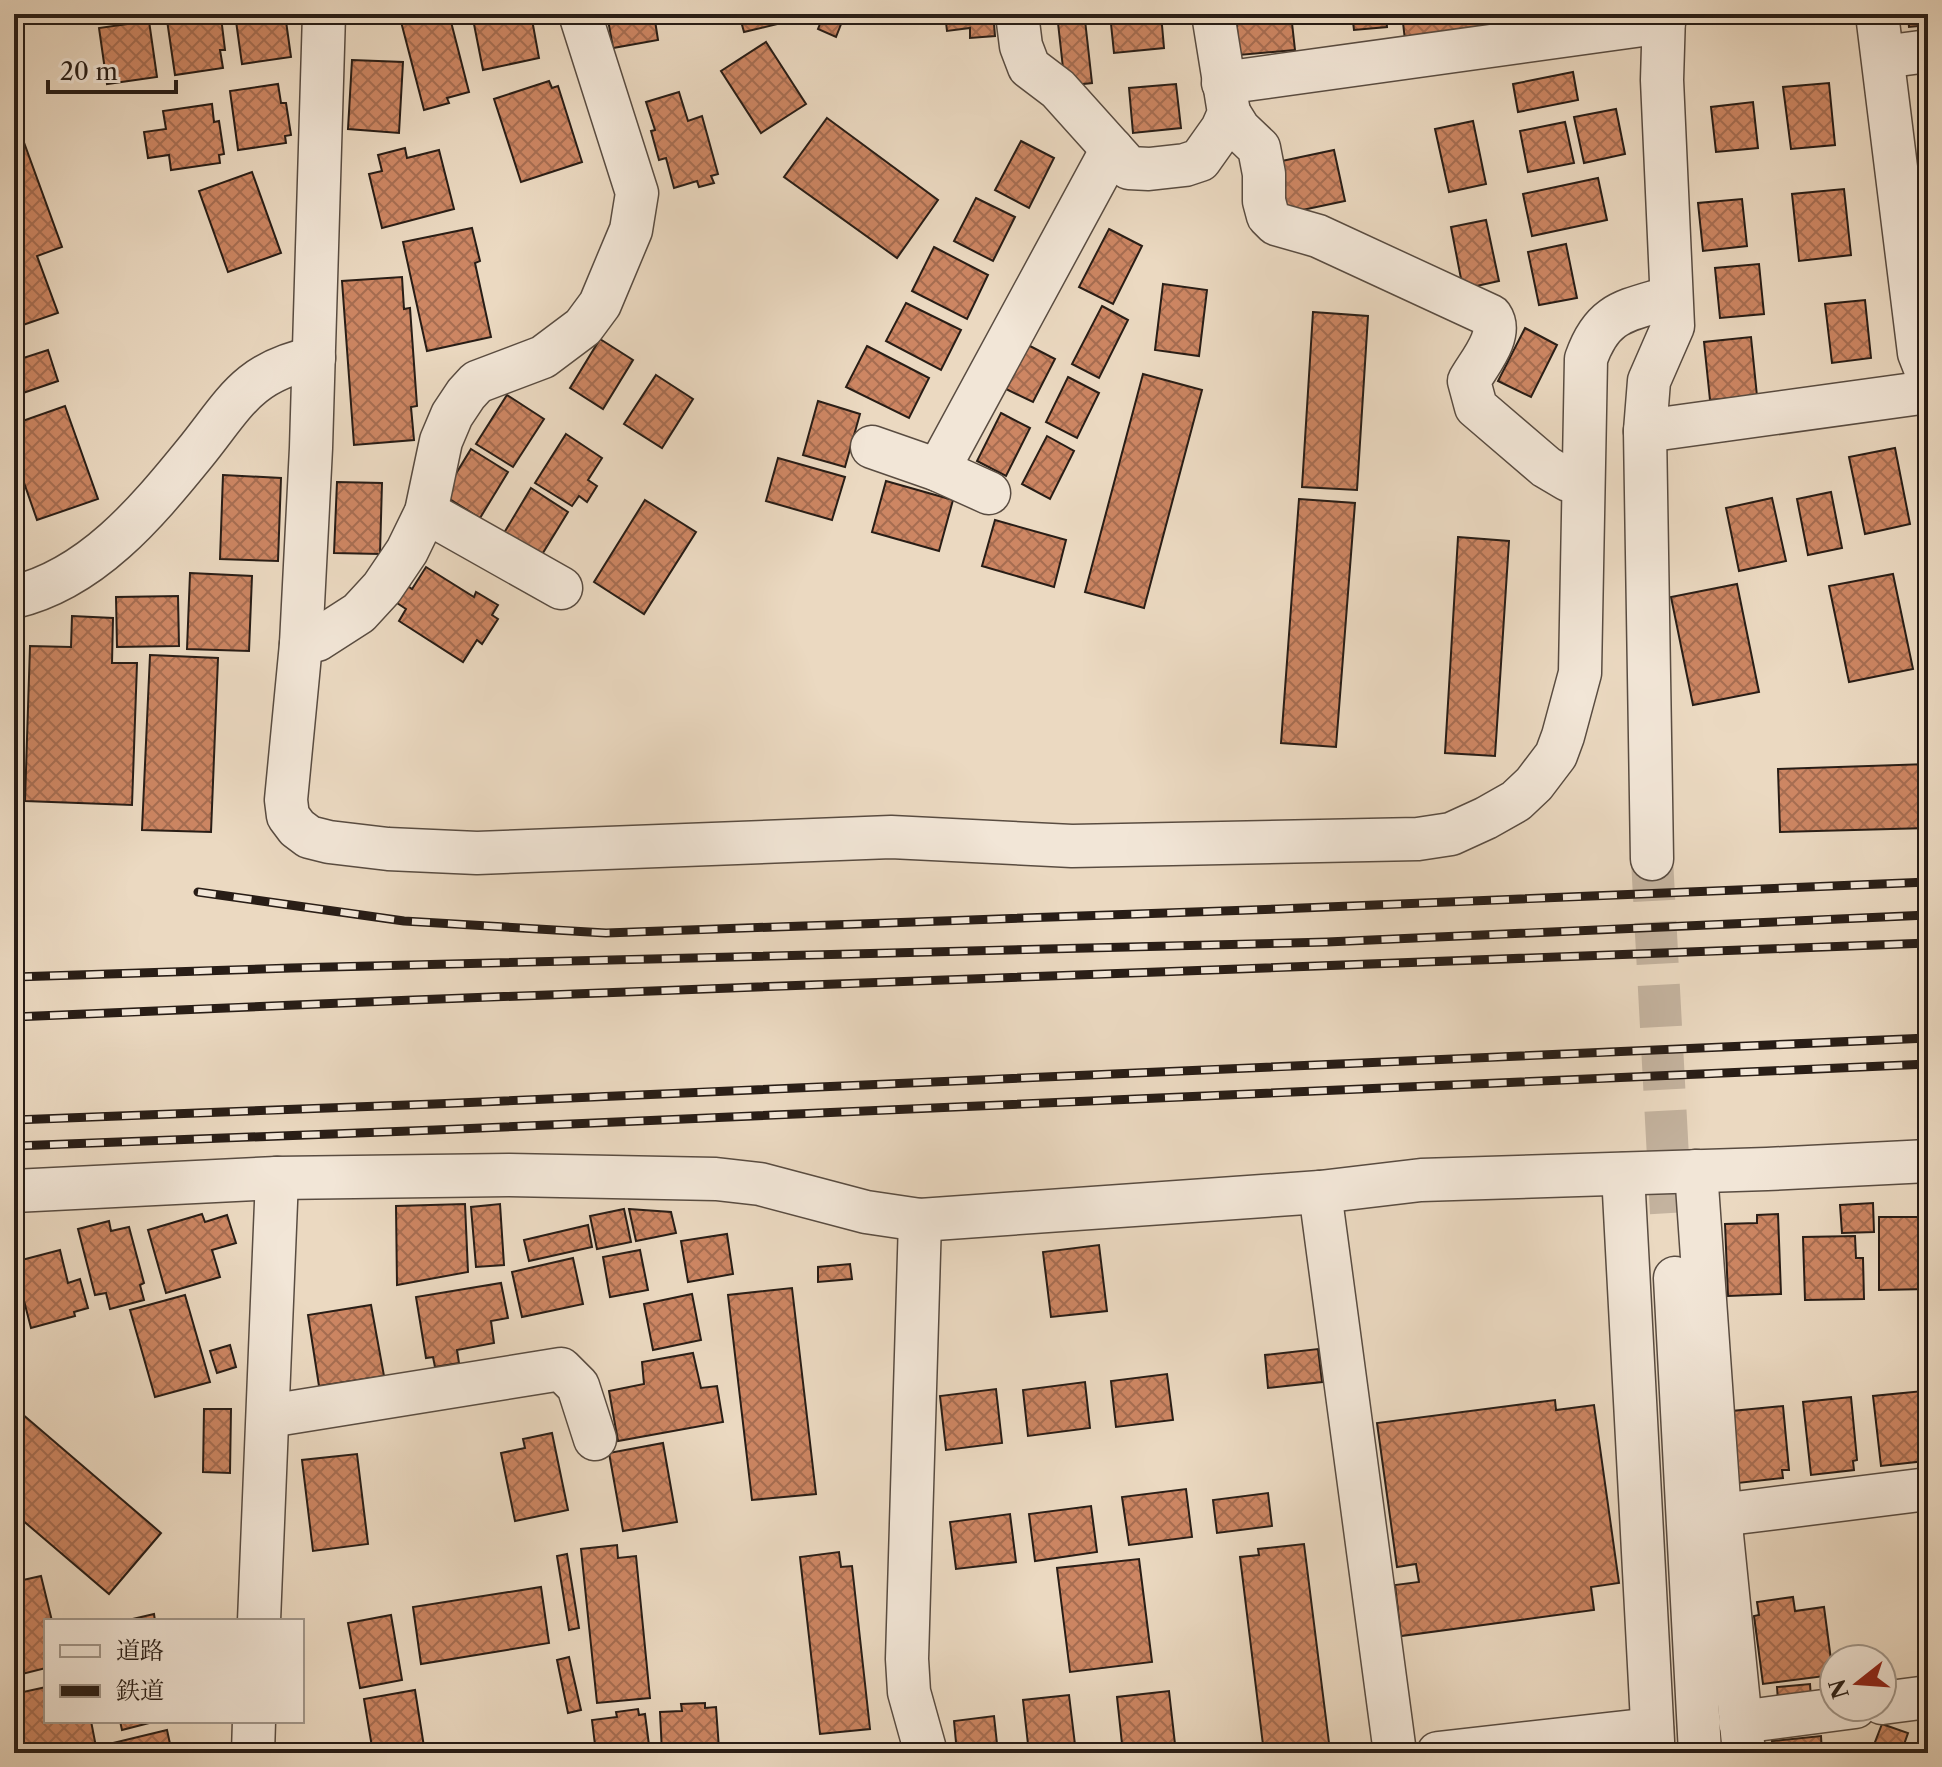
<svg xmlns="http://www.w3.org/2000/svg" width="1942" height="1767" viewBox="0 0 1942 1767" font-family="'Libre Caslon Text','Noto Serif JP',serif">
<defs>
<pattern id="building-cross-hatch" width="8" height="8" patternUnits="userSpaceOnUse" patternTransform="scale(2)"><rect width="8" height="8" fill="#cd8663"/><path d="M0 0l8 8M0 8l8-8" fill="none" stroke="#a66d51"/></pattern>
</defs>
<rect width="100%" height="100%" fill="#ebd9c1"/>
<filter id="stains"><feTurbulence type="fractalNoise" baseFrequency=".0025" numOctaves="4"/><feColorMatrix values="0 0 0 0 .2 0 0 0 0 .09 0 0 0 0 .02 0 0 0 .5 -.17"/></filter>
<radialGradient id="worn" r=".72"><stop offset=".6" stop-color="#630" stop-opacity="0"/><stop offset="1" stop-color="#630" stop-opacity=".3"/></radialGradient>
<!-- building -->
<g fill="url(#building-cross-hatch)" stroke="#281d16" stroke-width="2">
<polygon points="208,14 221,17 225,50 220,50 223,68 175,75 167,20"/>
<polygon points="235,14 285,14 291,57 242,64"/>
<polygon points="399,14 449,14 469,92 447,98 449,103 424,110"/>
<polygon points="472,14 531,14 539,58 483,70"/>
<polygon points="607,14 654,14 658,40 613,48"/>
<polygon points="739,14 797,14 798,19 744,32"/>
<polygon points="824,14 845,14 836,37 818,29"/>
<polygon points="945,14 1000,14 1001,24 994,24 995,36 970,38 970,28 947,31"/>
<polygon points="1110,14 1161,14 1164,48 1114,53"/>
<polygon points="1236,14 1291,14 1295,50 1239,55"/>
<polygon points="1352,14 1386,14 1387,27 1354,30"/>
<polygon points="1402,14 1513,14 1515,29 1405,40"/>
<polygon points="1908,14 1928,14 1928,25 1909,27"/>
<polygon points="1085,20 1092,83 1065,86 1058,23"/>
<polygon points="149,21 157,77 107,84 99,28"/>
<polygon points="766,42 806,104 761,133 721,71"/>
<polygon points="352,60 403,62 399,133 348,129"/>
<polygon points="1573,72 1578,100 1518,112 1513,84"/>
<polygon points="549,81 552,88 558,86 582,162 521,182 494,99"/>
<polygon points="1829,83 1835,145 1791,149 1783,87"/>
<polygon points="278,84 281,103 286,103 291,135 285,136 286,143 238,150 230,91"/>
<polygon points="1176,84 1181,128 1133,133 1129,88"/>
<polygon points="679,92 688,121 702,116 718,174 711,176 714,183 699,187 697,181 674,188 666,158 659,160 651,131 655,130 646,102"/>
<polygon points="1753,102 1758,148 1716,152 1711,107"/>
<polygon points="212,104 214,122 219,121 224,154 219,155 220,163 171,170 169,155 148,158 144,132 166,129 163,111"/>
<polygon points="1616,109 1625,154 1584,163 1574,117"/>
<polygon points="14,115 62,247 37,256 58,313 14,328"/>
<polygon points="827,118 938,200 897,258 784,177"/>
<polygon points="1473,121 1486,184 1449,192 1435,129"/>
<polygon points="1565,122 1574,163 1528,172 1520,131"/>
<polygon points="1021,141 1054,158 1029,208 995,190"/>
<polygon points="405,148 407,158 439,150 454,209 382,228 369,174 382,171 378,155"/>
<polygon points="1334,150 1345,201 1288,213 1277,162"/>
<polygon points="252,172 281,253 228,272 199,191"/>
<polygon points="1598,178 1607,220 1532,236 1523,194"/>
<polygon points="1844,189 1851,255 1799,261 1792,194"/>
<polygon points="976,198 1015,217 993,261 954,241"/>
<polygon points="1742,199 1747,246 1703,251 1698,203"/>
<polygon points="1486,220 1499,281 1463,289 1451,227"/>
<polygon points="472,228 480,261 475,263 491,337 427,351 403,242"/>
<polygon points="1109,229 1142,246 1113,304 1079,287"/>
<polygon points="1566,244 1577,298 1539,305 1528,252"/>
<polygon points="934,247 988,275 967,319 912,291"/>
<polygon points="1759,264 1764,314 1720,318 1715,268"/>
<polygon points="402,277 404,309 410,308 417,406 411,407 414,440 354,445 342,281"/>
<polygon points="1163,284 1207,290 1199,356 1155,350"/>
<polygon points="1865,300 1871,358 1832,363 1825,304"/>
<polygon points="906,303 961,330 941,370 886,341"/>
<polygon points="1102,306 1128,320 1099,378 1072,364"/>
<polygon points="1313,312 1368,316 1357,490 1302,487"/>
<polygon points="1525,328 1557,345 1531,397 1498,381"/>
<polygon points="1751,337 1757,396 1710,400 1704,342"/>
<polygon points="600,339 633,360 603,409 570,388"/>
<polygon points="1028,345 1055,359 1033,402 1006,389"/>
<polygon points="867,346 929,378 909,418 846,387"/>
<polygon points="48,350 58,381 14,396 14,361"/>
<polygon points="1143,374 1202,390 1144,608 1085,592"/>
<polygon points="656,375 693,399 662,448 624,424"/>
<polygon points="1068,377 1099,393 1077,438 1046,422"/>
<polygon points="507,395 544,419 513,467 476,444"/>
<polygon points="818,401 860,414 845,467 803,455"/>
<polygon points="65,406 98,499 37,520 14,454 14,424"/>
<polygon points="1001,413 1030,428 1006,476 977,461"/>
<polygon points="566,434 602,458 588,480 597,486 587,502 579,496 572,506 535,483"/>
<polygon points="1047,436 1074,451 1050,499 1022,484"/>
<polygon points="1895,448 1910,524 1865,534 1849,457"/>
<polygon points="471,449 508,472 480,518 443,495"/>
<polygon points="778,458 845,477 832,520 766,501"/>
<polygon points="223,475 281,478 278,561 220,559"/>
<polygon points="886,481 953,500 939,551 872,532"/>
<polygon points="337,482 382,483 380,554 334,553"/>
<polygon points="531,488 568,512 541,556 504,533"/>
<polygon points="1831,492 1842,548 1808,555 1797,499"/>
<polygon points="1772,498 1786,561 1739,571 1726,508"/>
<polygon points="1299,499 1355,503 1336,747 1281,743"/>
<polygon points="645,500 696,532 644,614 594,582"/>
<polygon points="995,520 1066,540 1054,587 982,566"/>
<polygon points="1458,537 1509,541 1495,756 1445,753"/>
<polygon points="426,567 474,597 476,592 498,605 492,615 498,619 482,644 477,640 463,662 399,621 406,609 394,601 405,584 412,589"/>
<polygon points="190,573 252,576 249,651 187,649"/>
<polygon points="1893,574 1913,669 1849,682 1829,586"/>
<polygon points="1737,584 1759,692 1693,705 1671,597"/>
<polygon points="178,596 179,646 117,647 116,597"/>
<polygon points="72,616 113,618 112,663 137,663 132,805 25,801 30,646 71,647"/>
<polygon points="150,655 218,658 211,832 142,830"/>
<polygon points="14,744 18,744 16,791 14,791"/>
<polygon points="1928,764 1928,828 1780,832 1778,769"/>
<polygon points="1873,1203 1874,1232 1842,1233 1840,1205"/>
<polygon points="465,1204 468,1272 397,1285 396,1206"/>
<polygon points="500,1204 504,1265 476,1267 471,1207"/>
<polygon points="624,1209 631,1242 597,1249 590,1216"/>
<polygon points="629,1209 671,1212 676,1233 636,1241"/>
<polygon points="202,1214 205,1222 227,1215 236,1243 212,1250 220,1277 166,1293 148,1230"/>
<polygon points="1778,1214 1781,1294 1728,1296 1725,1224 1757,1223 1757,1215"/>
<polygon points="1879,1217 1928,1217 1928,1289 1879,1290"/>
<polygon points="109,1221 111,1231 129,1227 144,1283 140,1285 144,1300 110,1309 106,1293 95,1295 78,1229"/>
<polygon points="588,1225 592,1247 529,1261 524,1240"/>
<polygon points="727,1234 733,1274 688,1282 681,1241"/>
<polygon points="1855,1236 1856,1258 1863,1258 1864,1299 1805,1300 1803,1237"/>
<polygon points="1099,1245 1107,1311 1051,1317 1043,1252"/>
<polygon points="60,1250 68,1283 80,1279 88,1308 74,1312 75,1316 31,1328 14,1262"/>
<polygon points="640,1250 648,1290 610,1297 603,1257"/>
<polygon points="573,1258 583,1304 522,1317 512,1272"/>
<polygon points="850,1264 852,1279 818,1282 818,1267"/>
<polygon points="501,1283 508,1318 491,1321 494,1343 457,1350 459,1363 435,1367 433,1357 426,1358 416,1297"/>
<polygon points="792,1288 816,1494 752,1500 728,1295"/>
<polygon points="692,1294 701,1340 653,1350 644,1304"/>
<polygon points="185,1295 210,1382 155,1397 130,1310"/>
<polygon points="371,1305 384,1376 319,1386 308,1315"/>
<polygon points="230,1345 236,1367 217,1373 210,1351"/>
<polygon points="1318,1349 1322,1382 1268,1388 1265,1355"/>
<polygon points="693,1353 701,1388 717,1386 723,1422 618,1441 609,1391 644,1384 642,1362"/>
<polygon points="1167,1374 1173,1420 1116,1427 1111,1381"/>
<polygon points="1085,1382 1090,1428 1028,1436 1023,1390"/>
<polygon points="996,1389 1002,1443 946,1450 940,1396"/>
<polygon points="1923,1391 1928,1431 1928,1453 1924,1454 1925,1461 1881,1466 1873,1396"/>
<polygon points="1851,1397 1857,1460 1853,1461 1854,1470 1811,1475 1803,1402"/>
<polygon points="1555,1400 1556,1410 1594,1405 1619,1583 1591,1587 1594,1610 1401,1636 1395,1585 1419,1582 1416,1564 1397,1567 1377,1423"/>
<polygon points="1783,1406 1789,1470 1782,1470 1783,1478 1738,1483 1732,1411"/>
<polygon points="14,1407 161,1533 109,1594 14,1513"/>
<polygon points="204,1409 231,1409 230,1473 203,1472"/>
<polygon points="552,1433 568,1510 515,1521 501,1453 525,1448 523,1439"/>
<polygon points="663,1443 677,1522 623,1531 609,1453"/>
<polygon points="357,1454 368,1544 313,1551 302,1460"/>
<polygon points="1186,1489 1192,1537 1129,1545 1122,1497"/>
<polygon points="1268,1493 1272,1526 1217,1533 1213,1500"/>
<polygon points="1091,1506 1097,1552 1035,1561 1029,1514"/>
<polygon points="1010,1514 1016,1562 956,1569 950,1522"/>
<polygon points="1304,1544 1330,1751 1264,1753 1240,1557 1259,1555 1258,1549"/>
<polygon points="617,1545 618,1558 636,1556 650,1698 597,1703 581,1549"/>
<polygon points="839,1552 841,1567 852,1566 870,1729 820,1734 800,1557"/>
<polygon points="567,1554 579,1628 569,1630 557,1556"/>
<polygon points="1139,1559 1152,1662 1070,1672 1057,1568"/>
<polygon points="41,1576 52,1621 46,1621 46,1668 14,1676 14,1582"/>
<polygon points="541,1587 549,1643 421,1664 413,1607"/>
<polygon points="1793,1597 1795,1611 1824,1607 1833,1675 1763,1684 1754,1616 1759,1615 1757,1602"/>
<polygon points="154,1614 155,1621 124,1621"/>
<polygon points="391,1615 402,1680 360,1688 348,1623"/>
<polygon points="569,1657 581,1710 568,1713 557,1660"/>
<polygon points="1810,1684 1811,1698 1778,1701 1777,1687"/>
<polygon points="46,1687 46,1721 91,1721 97,1752 16,1753 14,1694"/>
<polygon points="415,1690 425,1753 373,1753 364,1699"/>
<polygon points="1169,1691 1176,1753 1123,1753 1117,1697"/>
<polygon points="1069,1695 1076,1753 1029,1753 1023,1700"/>
<polygon points="705,1703 705,1708 716,1707 719,1749 662,1753 660,1712 682,1711 681,1704"/>
<polygon points="638,1709 639,1715 645,1714 650,1753 596,1753 592,1720 617,1717 616,1712"/>
<polygon points="994,1716 998,1753 957,1753 954,1721"/>
<polygon points="120,1721 157,1721 122,1730"/>
<polygon points="1882,1724 1908,1733 1901,1753 1872,1750"/>
<polygon points="167,1730 172,1753 115,1753 113,1743"/>
<polygon points="1821,1736 1822,1753 1773,1753 1772,1741"/>
</g>
<g fill="none" stroke-linecap="round" stroke-linejoin="round">
<!-- minor-tunnel -->
<polyline stroke="#c4b39f" stroke-width="42" stroke-dasharray="42 21" stroke-linecap="butt" points="1652,859 1671,1213"/>
<defs>
<g id="minor">
<path d="M324,14L311,448L301,644L286,800L288,816L297,828L309,837L329,842L388,849L477,853L891,837L1072,846L1418,839L1451,834L1486,818L1516,801L1534,784L1556,755L1563,736L1580,673L1586,359C1603,310 1627,311 1671,297"/>
<polyline points="1017,14 1021,46 1029,67 1058,89 1129,168 1149,169 1185,165 1200,160 1222,129 1229,113 1213,14"/>
<polyline points="1877,14 1919,353 1928,376"/>
<polyline points="1883,57 1928,51"/>
<polyline points="1223,83 1664,22"/>
<path d="M1229,113L1239,129L1259,148L1264,174V201L1268,216L1276,224L1318,236L1491,316C1504,335 1479,363 1469,381L1476,407L1546,467L1568,480L1583,483"/>
<polyline points="1645,431 1928,392"/>
<polyline points="872,447 938,470 989,493"/>
<polyline points="938,470 1112,149"/>
<polyline points="426,512 561,588"/>
<path d="M14,597C91,579 146,513 194,454C234,405 246,372 314,358"/>
<polyline points="301,644 317,640 359,613 382,588 407,551 426,512 441,441 452,415 466,394 477,382 543,357 583,327 600,304 631,230 637,193 580,14"/>
<polyline points="1652,859 1645,431 1649,381 1673,326 1662,80 1664,14"/>
<polyline points="1696,1171 1720,1515 1744,1753"/>
<polyline points="1623,1174 1653,1741 1641,1753"/>
<polyline points="14,1191 277,1178 509,1175 716,1179 760,1184 866,1212 920,1220 1320,1192 1421,1180 1767,1169 1928,1161"/>
<polyline points="1320,1192 1395,1753"/>
<polyline points="920,1220 907,1659 909,1692 926,1753"/>
<polyline points="1675,1278 1700,1753"/>
<polyline points="269,1416 561,1369 578,1386 595,1439"/>
<polyline points="1720,1515 1928,1489"/>
<polyline points="259,1621 277,1178"/>
<polyline points="1882,1703 1928,1697"/>
<polyline points="1740,1722 1855,1707"/>
<polyline points="253,1753 254,1721"/>
<polyline points="1438,1753 1652,1729"/>
</g>
</defs>
<!-- minor casing -->
<use href="#minor" stroke="#594c41" stroke-width="45"/>
<!-- minor -->
<use href="#minor" stroke="#f2e6d7" stroke-width="42"/>
<defs>
<g id="rail">
<polyline points="198,892 404,921 606,933 1278,909 1928,882"/>
<polyline points="14,977 291,968 1327,942 1928,915"/>
<polyline points="14,1017 413,1000 1928,943"/>
<polyline points="14,1120 434,1104 1928,1038"/>
<polyline points="14,1146 435,1130 1928,1064"/>
</g>
</defs>
<!-- rail casing -->
<use href="#rail" stroke="#281d16" stroke-width="9"/>
<!-- rail -->
<use href="#rail" stroke="#f2e6d7" stroke-width="6" stroke-dasharray="18" stroke-linecap="butt"/>
</g>
<!-- margin -->
<rect width="1942" height="1767" fill="none" stroke="#ebd9c1" stroke-width="48"/>
<rect x="16" y="16" width="1910" height="1735" fill="none" stroke="#281d16" stroke-width="4"/>
<rect x="24" y="24" width="1894" height="1719" fill="none" stroke="#281d16" stroke-width="2"/>
<!-- legend -->
<rect x="44" y="1619" width="260" height="104" fill="#f2e6d7" stroke="#a1968a" stroke-width="2"/>
<rect x="60" y="1645" width="40" height="12" fill="#f2e6d7" stroke="#a1968a" stroke-width="2"/>
<text x="116" y="1659" font-size="24" fill="#281d16">道路</text>
<rect x="60" y="1685" width="40" height="12" fill="#281d16" stroke="#a1968a" stroke-width="2"/>
<text x="116" y="1699" font-size="24" fill="#281d16">鉄道</text>
<!-- north arrow -->
<g transform="translate(1858 1683) rotate(253)"><circle r="38" fill="#f2e6d7" stroke="#a1968a" stroke-width="2"/>
<path d="M0-6L14 30L0 20L-14 30Z" fill="#8f2418"/>
<text y="-12" font-size="22" font-weight="bold" text-anchor="middle" fill="#281d16">N</text>
</g>
<!-- scale -->
<path d="M48 80v12h128v-12" fill="none" stroke="#281d16" stroke-width="4"/>
<text x="60" y="80" font-size="24" fill="#281d16" stroke="#f2e6d7" stroke-width="6" paint-order="stroke">20 m</text>
<rect width="100%" height="100%" filter="url(#stains)"/>
<rect width="100%" height="100%" fill="url(#worn)"/>
</svg>
